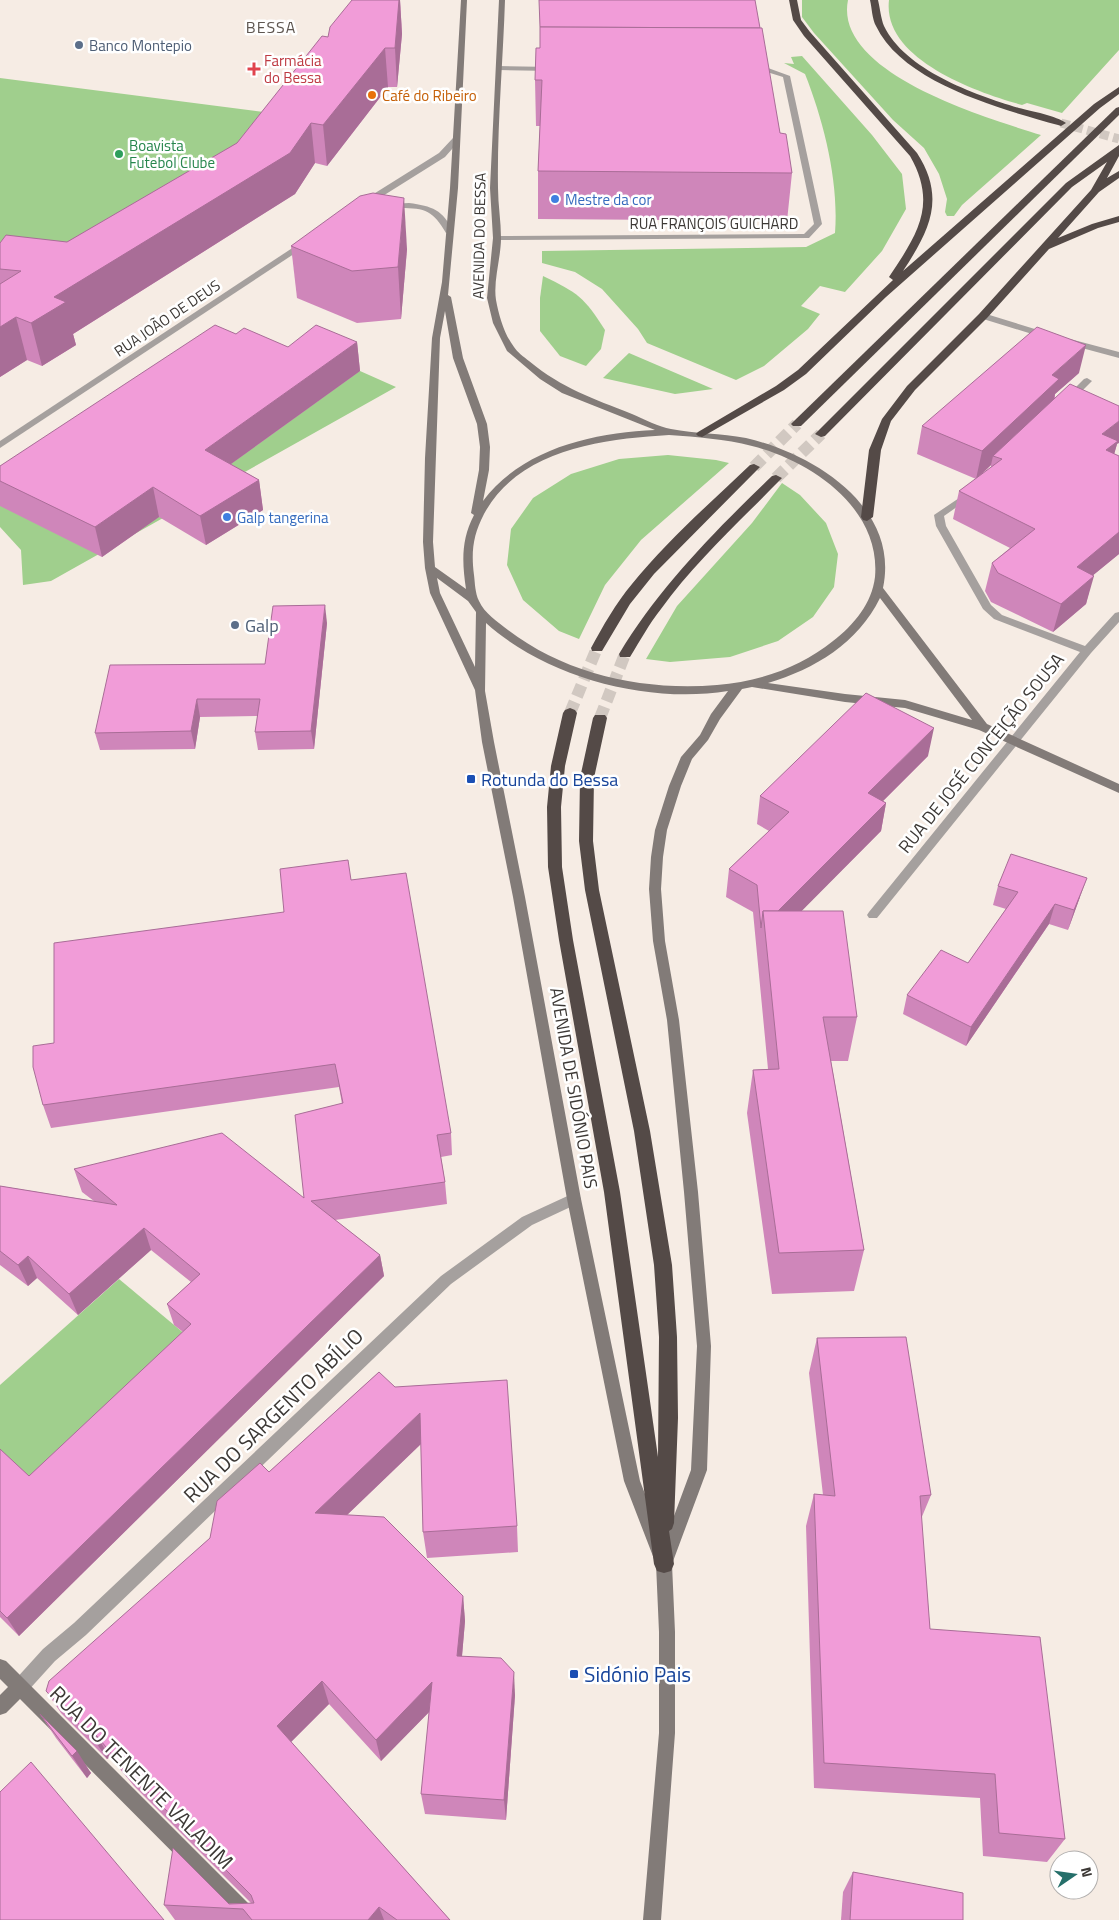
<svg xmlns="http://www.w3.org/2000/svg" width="1119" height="1920" viewBox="0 0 1119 1920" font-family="'Titillium Web',sans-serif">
<rect width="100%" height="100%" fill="#f6ece4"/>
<!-- green -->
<g fill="#a0cf8d">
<path d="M802,0H848C833,74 990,119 1041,135L962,205L954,216H947L945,212L947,199L939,174L924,148L893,120L814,33L802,17Z"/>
<path d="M889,0H1119V50L1062,113L1027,103L1022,105C976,92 882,59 889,0Z"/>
<path d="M802,56L872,135L902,174L906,209L882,251L845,292L820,286L801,306L820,314L808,329L764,366L736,380L647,343L638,329L602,289L575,272L542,263V251L806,247L835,233C839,182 824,122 805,74L784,63L794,64L791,57Z"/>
<polygon points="0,78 271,113 204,195 0,268"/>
<path d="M543,276C578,293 584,297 605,330L601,349L586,366L560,356L540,331V298Z"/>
<polygon points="629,353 713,389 675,394 603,378"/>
<polygon points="360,371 396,387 51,581 23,585 21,550 0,527 0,488"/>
<polygon points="668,455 716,460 729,463 641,540 605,585 579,639 559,631 523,600 507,565 511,529 533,498 571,474 619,459"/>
<polygon points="782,483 800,495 826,523 838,554 834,587 813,617 778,641 730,657 670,662 646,659 677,606 752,523"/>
<polygon points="119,1279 198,1345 39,1495 0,1459 0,1385"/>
</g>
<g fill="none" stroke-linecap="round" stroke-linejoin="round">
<!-- highway-tunnel-far1 -->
<polyline stroke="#d1c8c1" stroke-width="9" stroke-dasharray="9 4.5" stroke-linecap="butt" points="1061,123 1119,139"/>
<!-- highway-tunnel -->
<g stroke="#d1c8c1" stroke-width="12" stroke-dasharray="12 6" stroke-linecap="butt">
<polyline points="754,467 797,424"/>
<polyline points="776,478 821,434"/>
<polyline points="570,713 597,648"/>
<polyline points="600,718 625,654"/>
</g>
<!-- street -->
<g fill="#a5a09e" fill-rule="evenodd">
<polygon points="496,66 552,67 556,69 552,71 499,70 496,70"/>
<polygon points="749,67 768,68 790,76 822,224 809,238 497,240 493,238 497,236 804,234 814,224 783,77 767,72 749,71"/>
<polygon points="453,138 460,140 445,157 370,204 364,204 364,200 439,153"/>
<path d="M409,203C432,206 443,210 453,231L446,233C433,211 426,208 400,208C394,208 390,209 385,206L389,204Z"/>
<polygon points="306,239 309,240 309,244 0,448 0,441"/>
<polygon points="983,313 1051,334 1052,336 1048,339 1045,338 980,318 980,314"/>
<polygon points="1070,339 1119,352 1119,358 1067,344 1066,342"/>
<polygon points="1087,378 1092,381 1071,402 1065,402 1065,398 1084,379"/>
<polygon points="968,492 973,495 971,497 944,516 946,526 991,605 1002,615 1085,646 1115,613 1119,612 1119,622 1091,653 877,918 869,918 867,915 869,912 1080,652 994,619 983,609 936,526 934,515"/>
<polygon points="574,1193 579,1195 581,1199 579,1203 532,1225 451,1284 86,1635 55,1661 26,1693 20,1695 14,1693 12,1687 14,1681 43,1649 74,1623 441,1276 522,1217"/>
</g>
<!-- secondary -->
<g fill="#827b78" fill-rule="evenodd">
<path d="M461,0H467L458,188L448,295L451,297L463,358L487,424L490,447L489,470L483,501C523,448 593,433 655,430L562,393L540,379L507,351L493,323L487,298L493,238L490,188L499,0H505C503,62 497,126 498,188C498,205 501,221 501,238C501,258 493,281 496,300C499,316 504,334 514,347C517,352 524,357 529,361C563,389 592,398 632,414C644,419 659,427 671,429C695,434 721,433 746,438C814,454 900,507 883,588L987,724L1119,784V793L979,730L905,708L845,702L752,687L742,689L720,719L708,740L692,759L681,786L667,830L663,857L661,889L665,941L679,1020L698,1192L711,1346L707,1470L672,1564L675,1632V1733L661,1920H643L659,1733V1632L656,1564L624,1481L567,1199L513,897L482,742L475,690L430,593L425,568L423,542L425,458L432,338L442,282L450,188ZM445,311L453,358L477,424L480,447L479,470L471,513L474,515C461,540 462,562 466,589L435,567L433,542L440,338ZM669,435C697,437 725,439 752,446C811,461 881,508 875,577C872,603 854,625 833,641C801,667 759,682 717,685C644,691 567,675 508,630C498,622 484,613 479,601C475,593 475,583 474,575C471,552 473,535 484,514C519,449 603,439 669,435ZM437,578L468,601L476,612L475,667L440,593ZM880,598L972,720L905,700L845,694L768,683C815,669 858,643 880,598ZM486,623C547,678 648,704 728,691L711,714L700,735L681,757L669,786L655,830L651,857L649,889L653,941L667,1020L684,1192L697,1346L691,1470L664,1543L640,1481L581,1199L525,897L494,742L485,691Z"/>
<polygon points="0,1659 6,1661 259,1914 262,1920 240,1920 20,1699 6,1713 0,1715 0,1695 8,1687 0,1679"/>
</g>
<!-- highway -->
<g fill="#544a47" fill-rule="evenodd">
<path d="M789,0H797L801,20L810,32L917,153C946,198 930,230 903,271L1094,104L1119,87V94L1100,108L886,297L806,374L784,390L702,437L698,436L696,434L698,432L776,386L798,370L893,280L889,277C917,235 938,205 910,156L804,36L793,20Z"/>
<path d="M870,0H878C880,8 881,19 884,26C905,70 975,95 1019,108C1031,111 1057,116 1066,123L1061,126L1058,125C1001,109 903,83 876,26C872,19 872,8 870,0Z"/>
<polygon points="1119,107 1119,115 801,426 793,426 791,424 793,422 1116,108"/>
<polygon points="1119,145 1119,156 1107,178 1119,171 1119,178 1099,192 1058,238 1092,224 1119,216 1119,222 1098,228 1049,249 987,318 915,390 891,421 881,450 873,517 867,521 863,520 861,517 869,450 882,419 907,386 979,314 1091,190 1107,162 1072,187 825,436 821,437 815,434 1066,183"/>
<path d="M754,464L760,467L758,469L654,574L630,604L602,651H592L591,648C603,626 616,603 632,584C667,541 710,503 750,465Z"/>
<path d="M776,475L782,478L780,480C739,522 695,562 661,609C649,624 640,641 630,657H620L619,654C660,586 715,531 772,476Z"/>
<polygon points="570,708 575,710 577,713 565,766 561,807 562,867 573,940 620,1192 658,1457 659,1337 654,1265 634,1131 585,890 579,841 580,778 593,718 595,715 605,715 607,718 594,778 593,841 599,890 650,1131 672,1265 677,1337 678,1418 674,1523 672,1529 669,1531 674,1564 671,1571 664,1573 657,1571 654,1564 604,1192 559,940 548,867 547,807 551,766 563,713 565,710"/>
</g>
</g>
<!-- wall -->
<g fill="#cf86ba" fill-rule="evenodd">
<polygon points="352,0 400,0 402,34 397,87 388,87 327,166 315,163 295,194 73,334 76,345 42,366 27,360 0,377 0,243 67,242 237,143 328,37"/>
<polygon points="760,28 780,133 792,173 787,221 538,219 538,171 540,126 536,126 535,80 540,48"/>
<polygon points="291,246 407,249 401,319 357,323 297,298"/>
<polygon points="236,334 288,347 357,342 360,371 231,464 259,480 263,510 206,545 159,517 102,557 0,506 0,466"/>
<path d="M1079,373L1055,394V398L1117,444L1114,454L1119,456V554L1093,575L1086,604L1053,632L991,602L985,591L992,563L1010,548L953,519L959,491L976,479L917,454L922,426ZM991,465V468L980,476Z"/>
<polygon points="327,623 314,749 258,750 255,732 258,716 200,717 195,749 100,750 95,733 265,664"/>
<polygon points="928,756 883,801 886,803 881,831 801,911 857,1017 848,1061 831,1061 864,1250 854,1291 772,1294 747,1113 753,1070 768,1069 753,912 726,897 729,869 769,831 757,824 760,796"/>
<polygon points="351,880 451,1133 452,1155 441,1157 445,1182 447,1204 335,1220 380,1255 384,1276 19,1636 0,1617 0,1449 29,1476 183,1332 174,1325 167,1304 191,1282 151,1250 78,1315 37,1278 28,1286 0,1265 0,1186 94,1201 82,1192 74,1169 304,1198 342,1104 339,1087 51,1128 43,1105 54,1043 284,912"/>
<polygon points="998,886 1080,897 1068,930 1049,924 966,1046 903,1014 907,995 968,963 1006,909 993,905"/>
<polygon points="817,1338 931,1495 921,1519 930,1629 1065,1839 1047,1862 983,1856 980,1798 814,1788 806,1526 814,1494 823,1495 809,1373"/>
<polygon points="379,1372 517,1526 518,1552 427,1558 423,1532 421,1444 347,1515 463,1596 465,1621 462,1656 515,1695 506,1820 425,1814 421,1794 430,1711 381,1761 329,1704 291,1742 450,1920 175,1920 164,1905 251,1903 134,1786 110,1757 107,1759 61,1713 46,1691 210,1538 269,1472"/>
<polygon points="40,1714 91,1773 87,1778 56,1738"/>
<polygon points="853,1872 963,1920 841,1920 843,1892"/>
</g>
<!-- shaded-wall -->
<g fill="#a96d97">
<polygon points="399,0 400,0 402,34 397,87 395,48"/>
<polygon points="385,48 388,87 327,166 323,125"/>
<polygon points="311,123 315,163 295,194 73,334 76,345 42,366 31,323 54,297"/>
<polygon points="404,198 407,249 401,319 398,267"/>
<polygon points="16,317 27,360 0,377 0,327"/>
<polygon points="357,342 360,371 210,479 205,450"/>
<polygon points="1086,345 1079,373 1055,394 1052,406 993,456 991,465 976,479 982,451 1052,375"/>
<polygon points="1119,421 1119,443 1117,444 1110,469 1102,434"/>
<polygon points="259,480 263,510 206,545 200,516"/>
<polygon points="153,487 159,517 102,557 95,527"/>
<polygon points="1119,532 1119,554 1069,595 1077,567"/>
<polygon points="1094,576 1086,604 1053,632 1061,604"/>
<polygon points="325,605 327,623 314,749 311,731"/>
<polygon points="197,699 200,717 195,749 191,731"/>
<polygon points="934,728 928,756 863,821 868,793"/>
<polygon points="886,803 881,831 767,946 765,924"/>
<polygon points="1087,878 1080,897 1068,930 1074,910"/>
<polygon points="1055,904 1049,924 966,1046 971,1027"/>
<polygon points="144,1228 151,1250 78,1315 69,1294"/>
<polygon points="380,1255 384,1276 19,1636 7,1618"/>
<polygon points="28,1256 37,1278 28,1286 18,1265"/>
<polygon points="420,1413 424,1441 322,1539 315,1513"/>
<polygon points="463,1596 465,1621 460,1679 457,1656"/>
<polygon points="514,1672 515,1695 506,1820 504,1800"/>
<polygon points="322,1681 329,1704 285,1748 277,1726"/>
<polygon points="432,1682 436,1705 381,1761 376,1740"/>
<polygon points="96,1735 110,1757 107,1759 93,1738"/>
<polygon points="77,1751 91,1773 87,1778 72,1756"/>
<polygon points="379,1907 384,1920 368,1920"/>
</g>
<!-- building -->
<g fill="#f19cd8" stroke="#a96d97">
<polygon points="352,0 399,0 395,48 385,48 323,125 311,123 290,153 54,297 66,302 31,323 16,317 0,327 0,284 21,271 0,269 0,243 6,235 67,242 237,143 322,36 328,37 330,27"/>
<polygon points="539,0 755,0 760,28 540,27"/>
<polygon points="540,27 762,28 780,133 786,134 792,173 538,171 542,80 535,80 536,48 540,48"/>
<polygon points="373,193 404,198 398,267 352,271 291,246 360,196"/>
<polygon points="215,325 236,334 244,328 288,347 316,325 357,342 205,450 259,480 200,516 153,487 95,527 0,481 0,466"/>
<polygon points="1037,327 1086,345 1052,375 1059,379 982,451 922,426"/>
<polygon points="1070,384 1119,406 1119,421 1102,434 1118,441 1106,450 1119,456 1119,532 1077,567 1094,576 1061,604 998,573 992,563 1035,529 959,491 1002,459 993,456"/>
<polygon points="325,605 311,731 255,732 260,699 197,699 191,731 95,733 110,665 265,664 273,606"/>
<polygon points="866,693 934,728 868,793 886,803 778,911 763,911 761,928 757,885 729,869 789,812 760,796"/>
<polygon points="1011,854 1087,878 1074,910 1055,904 971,1027 907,995 941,950 968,963 1018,892 998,886"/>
<polygon points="348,860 351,880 406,873 451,1133 437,1135 445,1182 311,1201 380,1255 7,1618 0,1611 0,1449 29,1476 191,1324 167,1304 200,1274 144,1228 69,1294 28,1256 18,1265 0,1251 0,1186 117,1205 74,1169 222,1133 304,1198 295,1115 343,1103 335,1064 43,1105 33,1067 33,1046 54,1043 54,943 284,912 280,869"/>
<polygon points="763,911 843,911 857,1017 823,1017 864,1250 779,1253 753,1070 779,1069"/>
<polygon points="906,1337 931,1495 920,1496 930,1629 1040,1637 1065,1839 999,1833 995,1774 824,1763 814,1494 835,1496 817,1338"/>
<polygon points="379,1372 395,1387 507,1380 517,1526 423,1532 420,1413 315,1513 384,1517 463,1596 457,1656 501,1658 514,1672 504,1800 421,1794 432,1682 376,1740 322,1681 277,1726 450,1920 397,1920 379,1907 368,1920 252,1920 243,1909 164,1905 173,1848 229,1904 254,1903 251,1895 121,1765 96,1735 93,1738 46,1691 49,1681 210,1538 217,1501 260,1463 269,1472"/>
<polygon points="40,1714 77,1751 72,1756"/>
<polygon points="31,1762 164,1920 0,1920 0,1792"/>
<polygon points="853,1872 963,1893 963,1920 850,1920"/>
</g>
<!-- markers -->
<g fill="#5c6f8a" stroke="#fff" stroke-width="2">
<circle cx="79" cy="45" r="5"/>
<circle cx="235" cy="625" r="5"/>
</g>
<path fill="#e0444e" stroke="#fff" stroke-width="2" d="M251.5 61.5h5v5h5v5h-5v5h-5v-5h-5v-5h5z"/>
<circle fill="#e8710a" stroke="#fff" stroke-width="2" cx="372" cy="95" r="5"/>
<circle fill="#2e9e5b" stroke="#fff" stroke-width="2" cx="119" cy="154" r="5"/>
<g fill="#3f7fe0" stroke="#fff" stroke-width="2">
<circle cx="555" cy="199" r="5"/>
<circle cx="227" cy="517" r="5"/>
</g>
<g fill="#1a4fb4" stroke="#fff" stroke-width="2">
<rect x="466" y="774" width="10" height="10" rx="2.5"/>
<rect x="569" y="1669" width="10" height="10" rx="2.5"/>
</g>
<g text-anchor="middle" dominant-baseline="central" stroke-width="5" stroke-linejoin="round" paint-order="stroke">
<!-- far-service labels -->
<g font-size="15" fill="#4e5e75" stroke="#fff" text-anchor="start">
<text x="89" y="45">Banco Montepio</text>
</g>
<!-- far-health labels -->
<g font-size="15" fill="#be3a42" stroke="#fff" text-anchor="start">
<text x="264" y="60">Farmácia<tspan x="264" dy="17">do Bessa</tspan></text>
</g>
<!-- far-food labels -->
<g font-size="15" fill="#c56008" stroke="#fff" text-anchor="start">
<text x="382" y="95">Café do Ribeiro</text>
</g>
<!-- far-leisure labels -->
<g font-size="15" fill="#27864d" stroke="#fff" text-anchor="start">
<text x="129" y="145">Boavista<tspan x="129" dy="17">Futebol Clube</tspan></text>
</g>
<!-- far-shop labels -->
<g font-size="15" fill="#366cbe" stroke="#fff" text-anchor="start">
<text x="565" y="199">Mestre da cor</text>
<text x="237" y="517">Galp tangerina</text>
</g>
<!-- far-street labels -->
<g font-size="15" fill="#3c3835" stroke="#fff">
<text x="714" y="223">RUA FRANÇOIS GUICHARD</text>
<text transform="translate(479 236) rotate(-89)">AVENIDA DO BESSA</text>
<text transform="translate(167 318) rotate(-34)">RUA JOÃO DE DEUS</text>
</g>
<!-- far-neighbourhood labels -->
<g font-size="16" letter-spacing="1" fill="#5e5650" stroke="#fff">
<text x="271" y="27">BESSA</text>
</g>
<!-- service labels -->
<g font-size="18" fill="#4e5e75" stroke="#fff" text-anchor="start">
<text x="245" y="625">Galp</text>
</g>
<!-- street labels -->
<g font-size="18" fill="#3c3835" stroke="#fff">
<text transform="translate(981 753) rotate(-51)">RUA DE JOSÉ CONCEIÇÃO SOUSA</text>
<text transform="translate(574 1088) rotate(80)">AVENIDA DE SIDÓNIO PAIS</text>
</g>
<!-- transit labels -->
<g font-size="18" fill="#164399" stroke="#fff" text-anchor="start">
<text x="481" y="779">Rotunda do Bessa</text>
</g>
<!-- near-street labels -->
<g font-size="21" fill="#3c3835" stroke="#fff">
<text transform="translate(273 1415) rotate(-44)">RUA DO SARGENTO ABÍLIO</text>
<text transform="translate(142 1777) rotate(45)">RUA DO TENENTE VALADIM</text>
</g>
<!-- near-transit labels -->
<g font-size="21" fill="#164399" stroke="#fff" text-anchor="start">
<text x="584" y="1674">Sidónio Pais</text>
</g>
</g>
<!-- north arrow -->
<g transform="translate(1074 1875) rotate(77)"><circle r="24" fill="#ffffff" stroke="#b1afae"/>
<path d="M0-4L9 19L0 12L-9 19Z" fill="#256f6a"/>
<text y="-8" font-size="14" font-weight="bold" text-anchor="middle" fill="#3c3835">N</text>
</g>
</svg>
